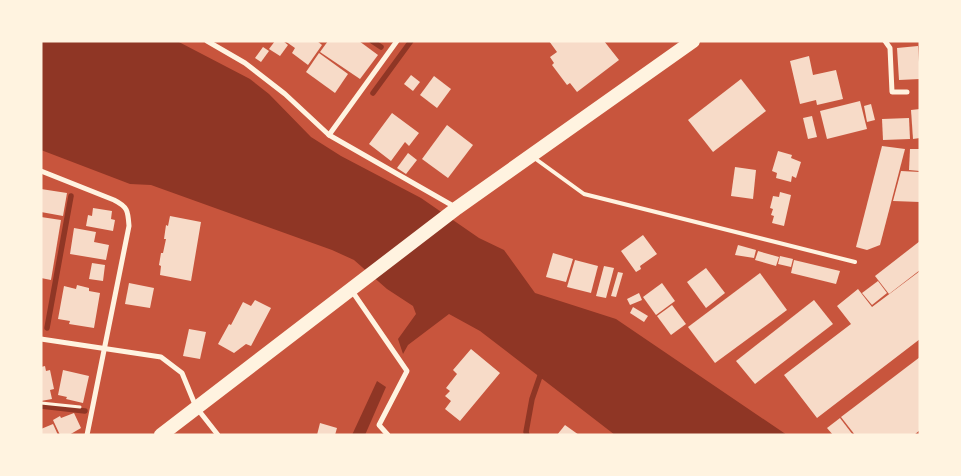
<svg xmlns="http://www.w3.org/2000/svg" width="961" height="476" viewBox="0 0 961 476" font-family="Figtree,sans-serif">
<rect width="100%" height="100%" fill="#c8553d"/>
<!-- water -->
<g fill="#8f3625">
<polygon points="41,41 177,41 250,79 269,94 311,137 341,156 421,198 479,238 504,250 535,293 616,319 787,435 615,435 480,331 449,314 408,345 403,354 398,339 416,314 413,306 387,289 354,260 332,250 151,185 130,184 41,150"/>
<polygon points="377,381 386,387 365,435 352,435"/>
</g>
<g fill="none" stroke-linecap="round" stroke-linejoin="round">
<!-- stream -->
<g stroke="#8f3625" stroke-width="5.5">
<polyline points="372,41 381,47"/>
<polyline points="373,93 411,41"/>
<polyline points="47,328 71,196"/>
<polyline points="41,406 85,411"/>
<polyline points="527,435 526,432 532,399 540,376"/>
</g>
</g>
<!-- building -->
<g fill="#f7dbc8">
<polygon points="275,41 283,41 288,45 280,56 269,49"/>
<polygon points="285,41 317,41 322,45 308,65 292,53 295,48"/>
<polygon points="328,41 359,41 378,55 360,79 320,52"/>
<polygon points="549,41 604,41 619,60 577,92 570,83 567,85 552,65 554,63 550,57 557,52"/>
<polygon points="918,46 920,79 899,80 897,48"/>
<polygon points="263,47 269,51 261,62 255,58"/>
<polygon points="319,53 348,74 335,93 306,72"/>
<polygon points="809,56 813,75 836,70 843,99 817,105 816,100 800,104 790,61"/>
<polygon points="411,75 420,82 413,91 404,84"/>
<polygon points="434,76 451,89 437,108 420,95"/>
<polygon points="741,79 766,111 713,152 688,120"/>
<polygon points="860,101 867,129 827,139 820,111"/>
<polygon points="871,104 875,120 867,122 864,106"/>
<polygon points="920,109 920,138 913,139 911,110"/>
<polygon points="392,113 419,133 409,146 405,142 391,161 369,144"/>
<polygon points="812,116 817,137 808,139 803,118"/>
<polygon points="909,118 910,139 883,140 882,119"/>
<polygon points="447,125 473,145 448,178 422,159"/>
<polygon points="882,146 905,149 880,245 867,250 856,247"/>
<polygon points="910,149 920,149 920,171 909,170"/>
<polygon points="778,151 792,155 791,158 801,162 796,178 792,176 791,182 776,178 777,173 772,171"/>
<polygon points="408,153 417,160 406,174 397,168"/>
<polygon points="735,167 756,170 753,199 731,196"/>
<polygon points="901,171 920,172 920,202 893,201"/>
<polygon points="41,189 67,193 63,216 41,212"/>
<polygon points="780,192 791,195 784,226 772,223 774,216 771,215 773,209 770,208 773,196 779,197"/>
<polygon points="93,208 112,211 111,219 115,220 113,231 86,226 88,215 92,216"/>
<polygon points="170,216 201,222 191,281 160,275 161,266 159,265 161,253 163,253 166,239 164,239 166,225 168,226"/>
<polygon points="41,217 61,220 51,280 41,278"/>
<polygon points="74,228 96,232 94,242 109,245 106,260 70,254"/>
<polygon points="643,235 657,254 640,266 641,269 636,272 621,251"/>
<polygon points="920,241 920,270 889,294 875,276"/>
<polygon points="738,245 756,250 754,258 735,255"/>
<polygon points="758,251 779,257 776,266 755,260"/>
<polygon points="553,253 573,259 566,282 546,277"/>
<polygon points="780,256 793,259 791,267 778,264"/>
<polygon points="575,260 598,266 591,293 567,287"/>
<polygon points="794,260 840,271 836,284 791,273"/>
<polygon points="92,263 105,265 103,281 89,279"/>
<polygon points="604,266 614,268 606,298 596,296"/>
<polygon points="706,268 725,293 706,308 687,282"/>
<polygon points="920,271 920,339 817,418 784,375 851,324 837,306 858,289 872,307"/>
<polygon points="618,272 623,273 616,297 611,296"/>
<polygon points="760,273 787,310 715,363 688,327"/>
<polygon points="878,281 887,293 872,305 862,293"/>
<polygon points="129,283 154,288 150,308 125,304"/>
<polygon points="662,283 675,301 656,315 643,297"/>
<polygon points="77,285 89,288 89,291 100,293 94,328 69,324 70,321 58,319 64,286 76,289"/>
<polygon points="639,293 642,300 630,305 627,299"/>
<polygon points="255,300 271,308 251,346 246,344 234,353 218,344 229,324 231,325 243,302 251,306"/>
<polygon points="814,300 833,324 755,384 736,361"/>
<polygon points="672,305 686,324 671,335 657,316"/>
<polygon points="633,307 648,316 644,322 630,313"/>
<polygon points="189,329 206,332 200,359 183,356"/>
<polygon points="471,349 500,373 460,421 445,409 451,401 445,396 450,391 446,388 457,374 453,370"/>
<polygon points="920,357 920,430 914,435 855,435 841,417"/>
<polygon points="45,366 46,371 50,370 54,389 50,390 52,399 41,401 41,367"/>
<polygon points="63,370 89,376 83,403 66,399 67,397 58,395"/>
<polygon points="74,413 81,428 69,435 60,435 53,420 60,416 61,418"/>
<polygon points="840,418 853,435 833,435 827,428"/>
<polygon points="320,423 337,428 335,435 317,435"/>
<polygon points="53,424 58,435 41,435 41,429"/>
<polygon points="565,425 579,435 557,435"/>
</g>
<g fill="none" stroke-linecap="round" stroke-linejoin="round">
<!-- path -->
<polyline stroke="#fff3e0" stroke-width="3" points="41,403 80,407"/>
<!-- service -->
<polyline stroke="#fff3e0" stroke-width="4" points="533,157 584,194 855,262"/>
<!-- minor -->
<g stroke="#fff3e0" stroke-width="5">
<polyline points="207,41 245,63 285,94 329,135 455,207"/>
<polyline points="885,41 890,48 892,92 907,92"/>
<polyline points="329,135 397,41"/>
<path d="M41,171L114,200C128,207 128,211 129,226L87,435"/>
<polyline points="352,291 407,371 379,425 388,435"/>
<polyline points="41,339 161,357 182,373 196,407 218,435"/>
</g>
<!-- trunk -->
<polyline stroke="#fff3e0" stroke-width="14" points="161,435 457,208 693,41"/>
</g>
<!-- border -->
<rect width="961" height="476" fill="none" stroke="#fff3e0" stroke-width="85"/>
</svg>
